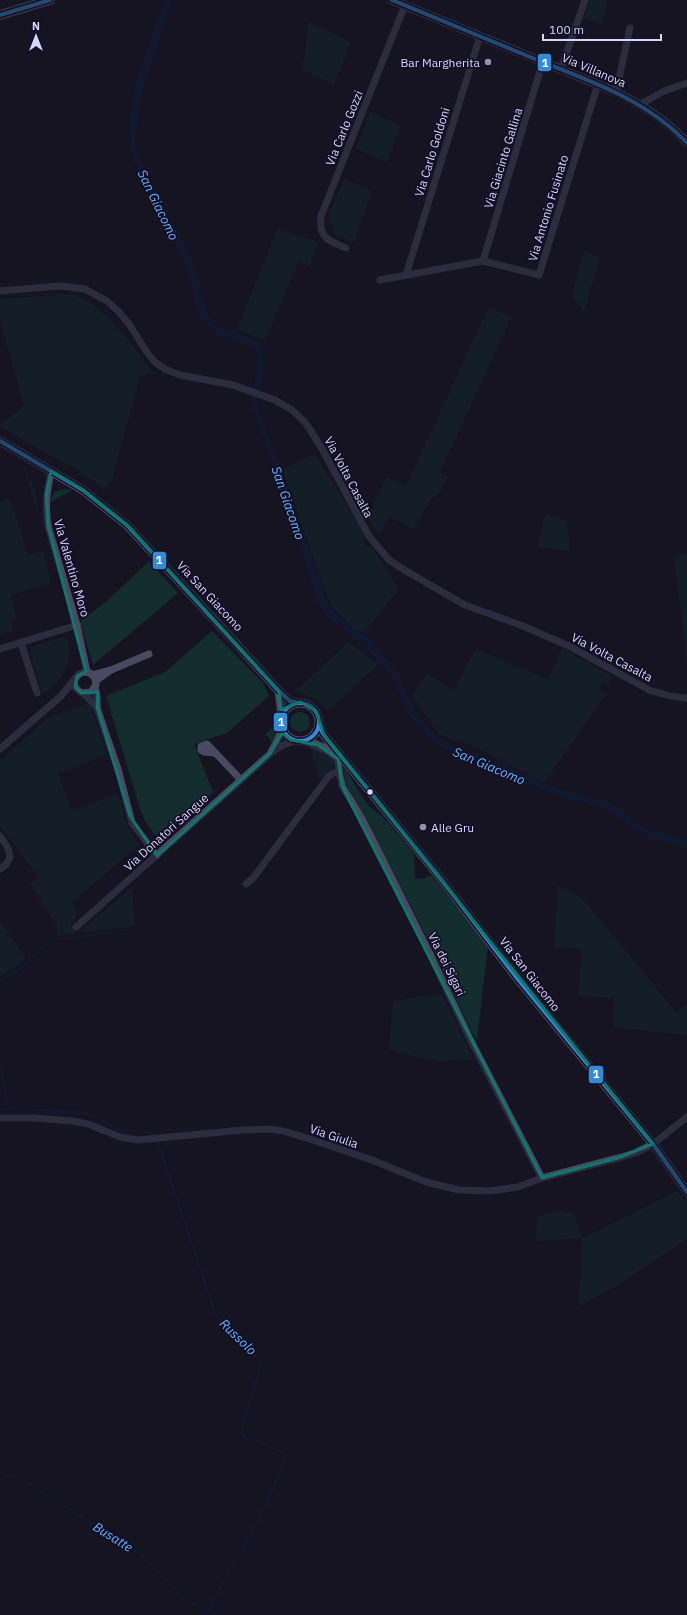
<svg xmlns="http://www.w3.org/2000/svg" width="687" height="1615" viewBox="0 0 687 1615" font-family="'IBM Plex Sans',sans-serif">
<rect width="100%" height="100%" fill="#161421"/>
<!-- green -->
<g fill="#132c2d">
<polygon points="590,0 607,0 602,24 584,18"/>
<polygon points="308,22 351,42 334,84 302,70 308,32"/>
<polygon points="370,112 401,126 387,162 356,149"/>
<polygon points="344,179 372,191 354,242 336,235 328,216"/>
<polygon points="278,228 305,239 306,237 318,243 309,267 299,261 265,340 237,329"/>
<polygon points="584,251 600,257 584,312 572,296"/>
<path d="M62,295C67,295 73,294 77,296C110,310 132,347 154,373L140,376L112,479L104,489L79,471L0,427V425L24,406L0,319V299Z"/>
<polygon points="488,308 511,316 502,338 440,472 448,476 439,493 431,499 413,529 390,516 379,535 368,518 386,477 406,486"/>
<polygon points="315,454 360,526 365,538 362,539 366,547 372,547 399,589 364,632 355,630 333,608 326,593 298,514 295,502 283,470"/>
<polygon points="23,466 35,489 39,516"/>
<polygon points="64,489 73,490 50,502 54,492"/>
<polygon points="10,499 28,555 43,551 51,583 10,595 17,619 11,621 13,631 0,634 0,502"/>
<polygon points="545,514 567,521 570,551 538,547"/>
<polygon points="687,553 687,664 674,555"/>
<polygon points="149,561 178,593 93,665 80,622 107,601"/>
<polygon points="212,631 263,683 269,696 227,733 194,744 213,792 164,835 154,834 145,821 140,809 106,696 165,672"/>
<path d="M67,636C73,667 64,675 43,695L31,656V647Z"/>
<polygon points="349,642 378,665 327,711 318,700 295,691"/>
<polygon points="562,648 613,677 608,685 603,682 599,689 606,694 545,782 480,749 439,734 412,696 427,673 453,690 476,649 548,680"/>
<polygon points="90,703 106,754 58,774 72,811 118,794 128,828 139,845 71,903 77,912 75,919 70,923 76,933 50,937 57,932 57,925 30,884 39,878 0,826 0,761 48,718"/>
<circle cx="300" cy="722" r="10"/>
<polygon points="276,725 276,735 271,744 270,739 265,734"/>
<polygon points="316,747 333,759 335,764 320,780 310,748"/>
<polygon points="343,767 347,771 361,795 370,807 383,817 414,854 415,878 423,879 431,875 488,946 477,1040 471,1031 435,954 362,811 345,783"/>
<polygon points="557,885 583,899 676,1012 687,1004 687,1035 613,1027 614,998 579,996 581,949 555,947"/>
<polygon points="132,887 135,926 78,933"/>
<polygon points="0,921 26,958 12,970 0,976"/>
<polygon points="442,995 473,1059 439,1061 412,1056 389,1049 393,1002 417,997"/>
<polygon points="678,1191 687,1203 687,1239 622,1282 579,1307 582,1238 536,1241 537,1216 558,1211 572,1213 576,1219 582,1238"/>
</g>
<!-- water -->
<path fill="#0d2144" d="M167,0H171L141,93L135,136L136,152L194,267L205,309L211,321L218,328L239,334L258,342L263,349V374L256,406L287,486L326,600L339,618L352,628L367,637L398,672L409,699L419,717L437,738L457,748L499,762L555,788L607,802L619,808L644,828L657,833L679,837L687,841V846L649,836L634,827L605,807L547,791L483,761L446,749L430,737L414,720L406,709L396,680L388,669L366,645L330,617L319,602L295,520L253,404L259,354L256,347L220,334L209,327L200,312L190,270L133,156C128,98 148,53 167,0Z"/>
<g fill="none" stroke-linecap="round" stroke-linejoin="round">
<!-- stream -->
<g stroke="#0d2144" stroke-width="2.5">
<path d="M156,201C149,187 139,172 134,157C132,153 133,147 132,142C128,95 151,43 167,0"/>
<polyline points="159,207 190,270 193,285"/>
<path d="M194,289C199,315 204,328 229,337C238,341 248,343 256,347L259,354L258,369"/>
<polyline points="257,374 253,404 296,523"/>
<polyline points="298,530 319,602 330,617 337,623"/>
<polyline points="344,628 366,645 391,673"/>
<polyline points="398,686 402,698"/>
<polyline points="407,710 430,737 446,749 483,761 547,791 605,807 634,827 649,836 687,846"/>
<polyline points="0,981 13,974 50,941 133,929"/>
<polyline points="0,1064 8,1108"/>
<polyline points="0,1110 8,1108 85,1113 96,1117 118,1130 146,1131 152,1133 161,1152 216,1316 247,1349 259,1358 261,1365 242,1429 244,1437 281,1451 286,1454 286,1457 267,1503 208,1611"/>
<polyline points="0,1473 16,1477 31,1485 142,1555 183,1598 217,1615"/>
</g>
<!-- minor -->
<g stroke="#4a4962" stroke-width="7">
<polyline points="561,69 585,0"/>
<polyline points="616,92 630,28"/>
<polyline points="641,104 664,91 687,83"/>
<path d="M346,248C328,241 318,237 321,216L405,5"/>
<polyline points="483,261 543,61"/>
<polyline points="406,275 480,36"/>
<polyline points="380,280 483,261 539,275 598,84"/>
<polyline points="0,291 59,286 85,289 107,301 119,312 129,324 148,354 156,363 165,369 180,375 233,385 275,400 292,410 305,422 321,447 369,536 389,560 406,571 465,605 523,626 569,646 649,690 670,696 687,698"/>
<path d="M51,471C47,492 45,504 48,526L77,625L87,672"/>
<polyline points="21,643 37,693"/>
<polyline points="0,649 77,625"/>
<polyline points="111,670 149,654"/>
<polyline points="92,675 111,670 96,681"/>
<polyline points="95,687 97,698 97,707"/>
<polyline points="84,694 97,707 98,711 118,769 132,823 157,856"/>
<polyline points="0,749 61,696 79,674 84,672 90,673 95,678 96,685 91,692 81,693 75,687 74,681"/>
<polyline points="271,752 278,739 282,729"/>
<polyline points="215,753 204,752 201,750 201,746 207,744 241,780"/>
<polyline points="338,759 339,772 342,786 360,815 381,856 428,950 469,1037 542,1178"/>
<polyline points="0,836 8,848 10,857 6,865 0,869"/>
<polyline points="246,884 254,877 328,777 333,773 339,772"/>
<polyline points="76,927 270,754 281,746 294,741"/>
<polyline points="0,1118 35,1118 72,1121 88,1124 120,1137 138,1140 243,1130 269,1129 283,1131 310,1139 372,1160 426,1182 459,1190 489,1191 518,1187 542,1178 618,1158 635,1153 653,1144 687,1117"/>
</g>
<!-- tertiary -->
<g stroke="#4a4962" stroke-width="9">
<path d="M392,0L616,92C643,106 667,120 687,143"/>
<polyline points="0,441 83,490 127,525 234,641 279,691 290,701 298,703"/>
<polyline points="279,691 282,714"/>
<circle cx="300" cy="722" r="19"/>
<polyline points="319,726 324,735 439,876 517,978 653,1144 687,1192"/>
<polyline points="306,741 326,749 339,759"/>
</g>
<!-- secondary -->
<polyline stroke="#575674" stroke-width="10" points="0,15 50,0"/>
<defs>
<g id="bus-1">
<path d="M392,0C440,20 487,39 535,59C589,81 646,99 687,143"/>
<polyline points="0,15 50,0"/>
<polyline points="0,441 83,490 127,525 279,691 290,701 298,703"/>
<circle cx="300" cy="722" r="19"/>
<polyline points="319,726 324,735 439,876 517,978 653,1144 687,1192"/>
</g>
</defs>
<!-- bus-1 casing -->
<use href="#bus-1" stroke="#130f26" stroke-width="7"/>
<!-- bus-1 -->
<use href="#bus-1" stroke="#338bd7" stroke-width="4"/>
</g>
<!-- marked area -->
<path d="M0 0H687V1615H0ZM51,471L83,490L129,527L274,686L279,691L281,710L300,702L316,711L324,735L653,1144L618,1158L542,1178L342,786L338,759L318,745L291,740L282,733L270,754L157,856L130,816L97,707L98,692L81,693L75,687L77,676L86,671L48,526L46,495Z" fill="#161421" fill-opacity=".55" fill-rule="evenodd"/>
<path fill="none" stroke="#0f766e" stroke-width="3" stroke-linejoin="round" d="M51,471L83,490L129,527L274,686L279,691L281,710L300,702L316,711L324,735L653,1144L618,1158L542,1178L342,786L338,759L318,745L291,740L282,733L270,754L157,856L130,816L97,707L98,692L81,693L75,687L77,676L86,671L48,526L46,495Z"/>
<!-- markers -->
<g fill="#9591b1" stroke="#130f26" stroke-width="1.5">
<circle cx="488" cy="62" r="4"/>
<circle cx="423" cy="827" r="4"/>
</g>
<circle fill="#d9d4ff" stroke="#130f26" stroke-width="1.5" cx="370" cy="792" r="3.5"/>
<g text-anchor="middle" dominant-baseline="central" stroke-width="3.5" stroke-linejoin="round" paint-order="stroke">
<!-- poi labels -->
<g font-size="12" fill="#d9d4ff" stroke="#130f26" text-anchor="end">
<text x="480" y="62">Bar Margherita</text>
<text x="431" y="827" text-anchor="start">Alle Gru</text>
</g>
<!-- street labels -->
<g font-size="12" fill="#d9d4ff" stroke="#130f26">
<text transform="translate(594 70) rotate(23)">Via Villanova</text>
<text transform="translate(344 128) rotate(-68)">Via Carlo Gozzi</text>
<text transform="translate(432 152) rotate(-73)">Via Carlo Goldoni</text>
<text transform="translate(503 158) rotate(-73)">Via Giacinto Gallina</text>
<text transform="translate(548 208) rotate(-73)">Via Antonio Fusinato</text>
<text transform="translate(349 477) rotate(62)">Via Volta Casalta</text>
<text transform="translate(72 568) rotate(74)">Via Valentino Moro</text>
<text transform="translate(210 596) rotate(47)">Via San Giacomo</text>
<text transform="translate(612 657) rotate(28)">Via Volta Casalta</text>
<text transform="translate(166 832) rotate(-42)">Via Donatori Sangue</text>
<text transform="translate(447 964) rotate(64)">Via dei Sigari</text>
<text transform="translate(530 974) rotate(52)">Via San Giacomo</text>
<text transform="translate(334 1136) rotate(19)">Via Giulia</text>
</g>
<!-- water labels -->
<g font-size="13" font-style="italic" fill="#62b6ff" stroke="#130f26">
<text transform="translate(158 205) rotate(64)">San Giacomo</text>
<text transform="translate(288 503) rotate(71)">San Giacomo</text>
<text transform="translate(489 766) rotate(23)">San Giacomo</text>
<text transform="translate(238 1337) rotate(44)">Russolo</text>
<text transform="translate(113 1537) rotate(32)">Busatte</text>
</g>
</g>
<g stroke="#130f26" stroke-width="1.5">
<rect x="537" y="53" width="15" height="19" rx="4" fill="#338bd7"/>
<rect x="152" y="551" width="15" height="19" rx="4" fill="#338bd7"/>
<rect x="273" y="712" width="15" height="20" rx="4" fill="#338bd7"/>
<rect x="588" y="1065" width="16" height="19" rx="4" fill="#338bd7"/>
</g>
<g font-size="11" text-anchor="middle" font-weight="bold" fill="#fff">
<text x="545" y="67">1</text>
<text x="159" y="564">1</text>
<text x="281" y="726">1</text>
<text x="596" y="1078">1</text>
</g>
<!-- north arrow -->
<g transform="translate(36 36)" stroke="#130f26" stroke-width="3" paint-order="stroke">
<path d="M0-3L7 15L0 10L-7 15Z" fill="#d9d4ff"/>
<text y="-6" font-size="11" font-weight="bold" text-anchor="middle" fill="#d9d4ff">N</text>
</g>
<!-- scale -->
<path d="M543 34v6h118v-6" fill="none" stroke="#d9d4ff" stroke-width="2"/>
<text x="549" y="34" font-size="12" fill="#d9d4ff" stroke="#130f26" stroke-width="3" paint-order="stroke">100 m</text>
</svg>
